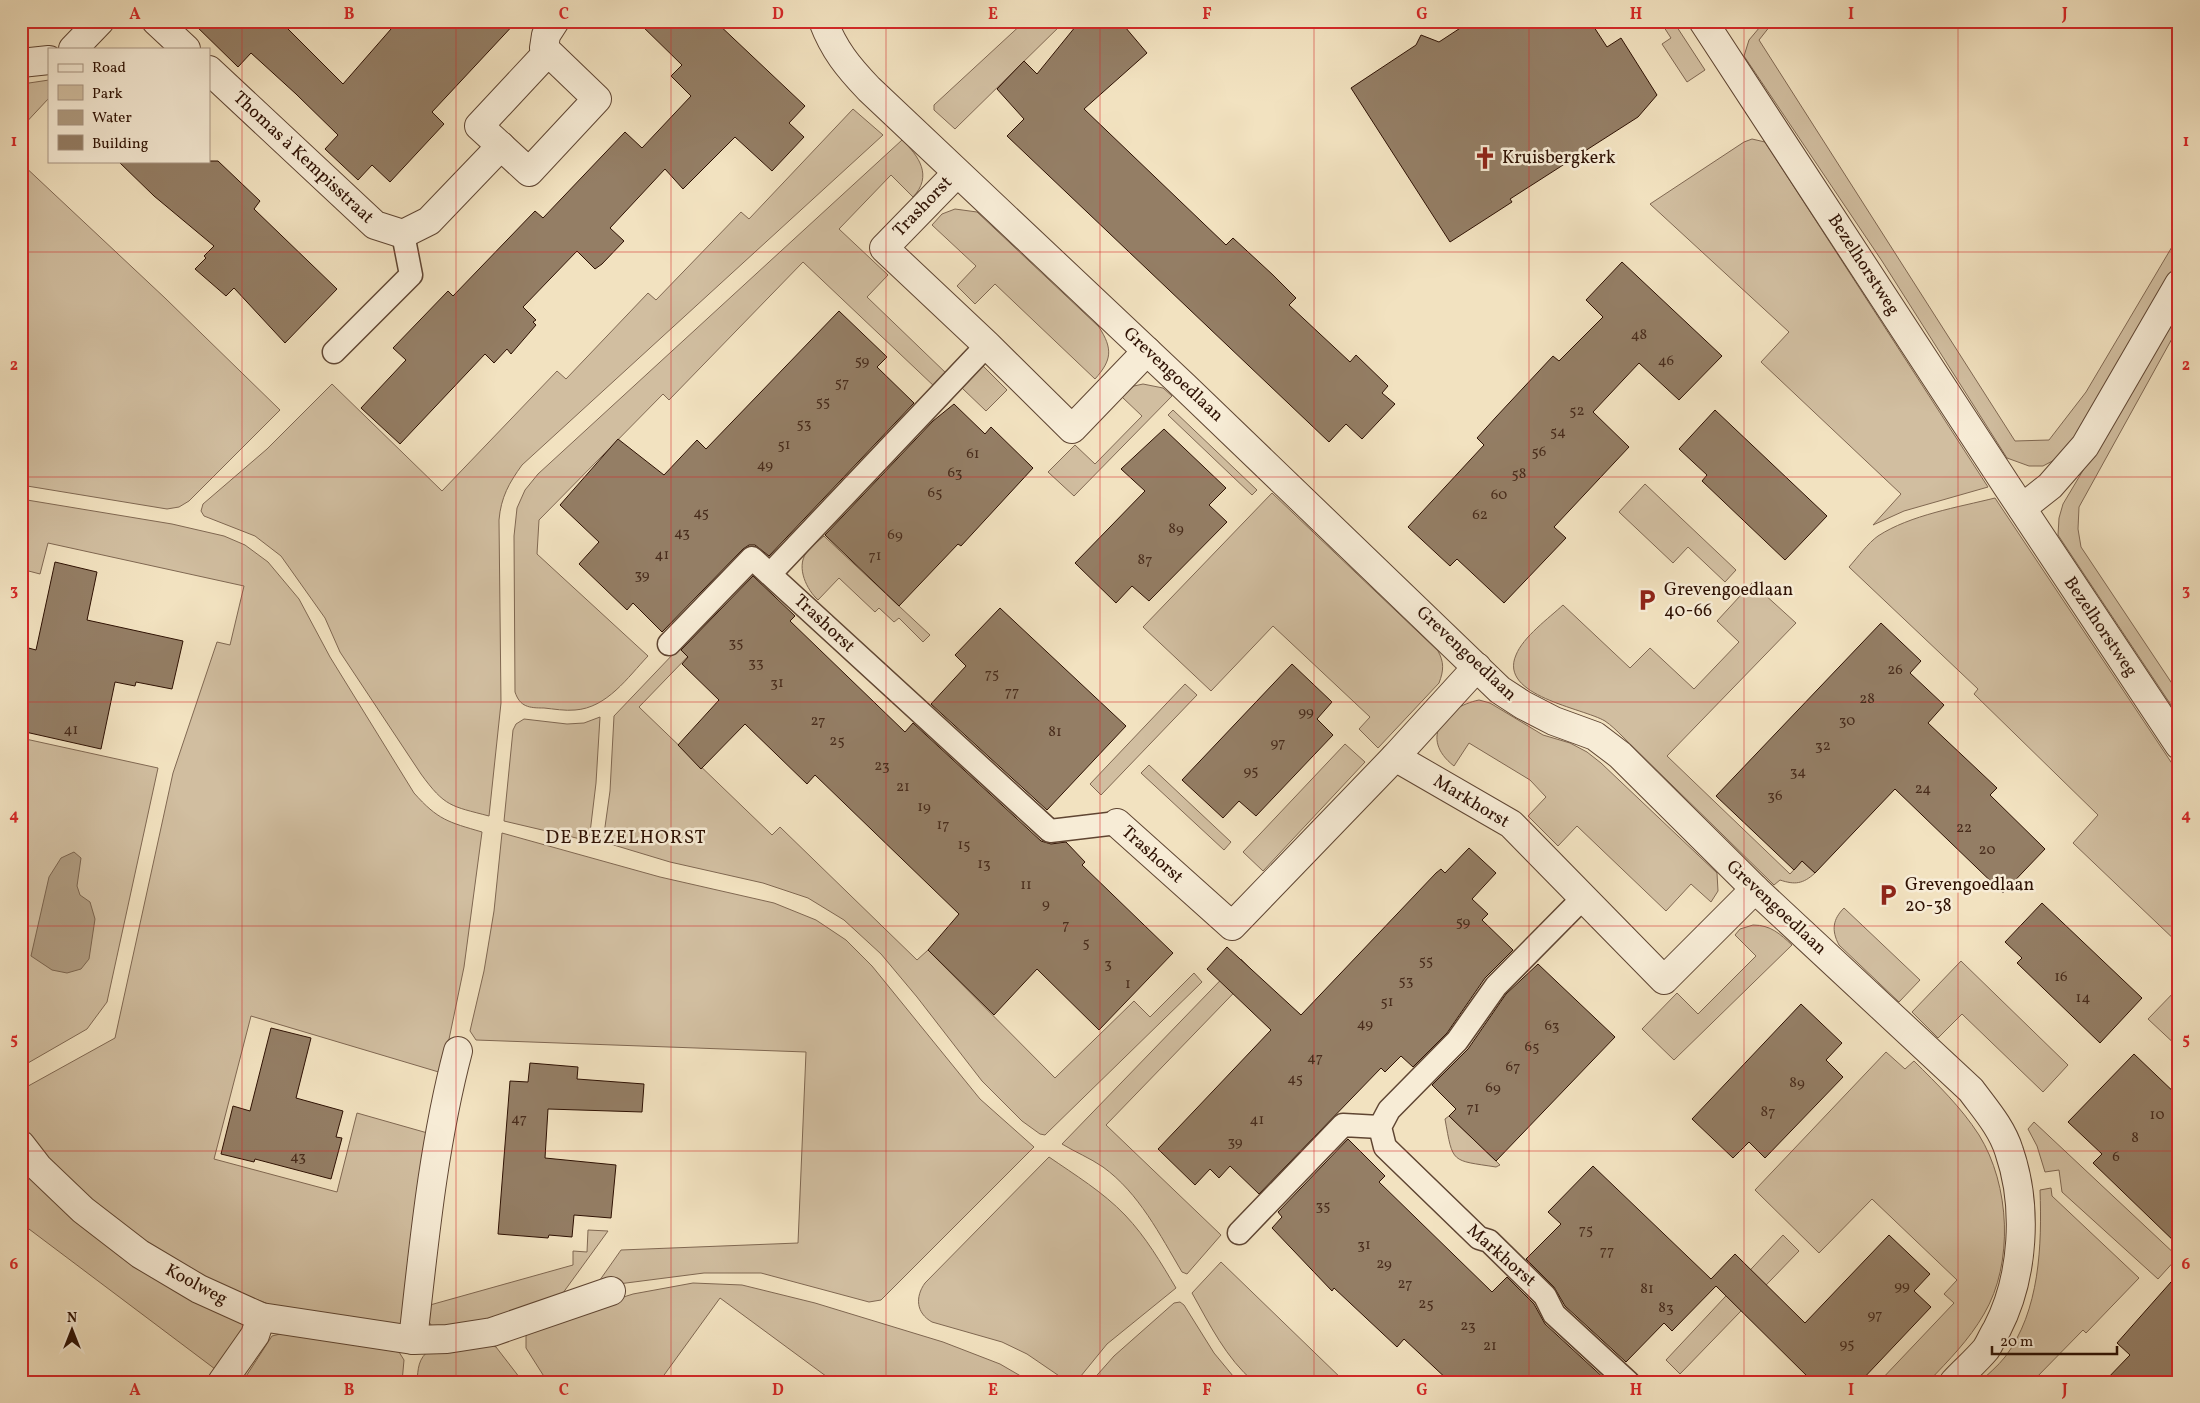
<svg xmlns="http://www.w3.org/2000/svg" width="2200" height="1403" viewBox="0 0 2200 1403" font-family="Vollkorn,serif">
<rect width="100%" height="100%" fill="#f2e2c0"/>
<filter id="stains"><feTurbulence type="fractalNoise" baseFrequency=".004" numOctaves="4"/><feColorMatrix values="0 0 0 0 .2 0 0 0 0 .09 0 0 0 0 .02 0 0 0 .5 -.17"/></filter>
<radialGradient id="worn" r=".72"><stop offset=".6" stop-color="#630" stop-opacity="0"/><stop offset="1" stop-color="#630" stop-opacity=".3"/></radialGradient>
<!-- green -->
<g fill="#d1bea0" stroke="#806852">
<polygon points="1025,21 1065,21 955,129 934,110 934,105"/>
<polygon points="1660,21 1673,21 1705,70 1687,82 1662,44 1671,38"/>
<polygon points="1765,21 1774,21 1759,40 2015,441 2049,440 2086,392 2179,235 2179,264 2125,360 2062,456 2043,466 2029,466 2007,458 1882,261 1744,56 1749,40"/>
<polygon points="49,80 49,98 21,128 21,82 29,83"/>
<path d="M853,109L883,135L522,465C509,483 501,497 499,520L501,703L489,816C451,806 445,807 421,774L340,652L325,618L281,556L255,536L204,516L201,511L203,504L267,449L332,384L442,491L557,371L566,379L648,293L656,300L741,212L749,219Z"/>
<polygon points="1752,139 1765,142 1988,487 1904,511 1873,525 1901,494 1761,362 1789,332 1650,204 1744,142"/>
<path d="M902,140C919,156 933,176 913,197L891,175L839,229L888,275L867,297L948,375L936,388L803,262L669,400L663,394L539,520L537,554L648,656C628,677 607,708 575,710C565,711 554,709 544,708C529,708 520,707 515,692L514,536L517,508L525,490L538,474Z"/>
<polygon points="21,163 165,298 280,410 189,501 179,507 167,509 21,485"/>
<path d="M955,209L977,212L1099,327C1113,349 1112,360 1095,379L995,284L975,304L957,286L976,266L932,225L942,214Z"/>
<polygon points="2179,309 2179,326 2079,507 2078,529 2081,547 2179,694 2179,717 2058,535 2059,518 2063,504"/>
<polygon points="983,366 1007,390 986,411 962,388"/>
<polygon points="1143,384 1163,388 1172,396 1074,496 1048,472 1075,445 1095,464 1142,416 1122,397 1134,386"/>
<polygon points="1173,410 1257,490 1252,495 1168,415"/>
<polygon points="1645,484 1736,570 1725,582 1688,547 1673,563 1619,512"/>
<path d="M1272,493L1438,651C1444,662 1444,670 1439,683L1378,748L1359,729L1370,717L1273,626L1211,691L1143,627Z"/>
<path d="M1995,498L2179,774V944L2073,843L2098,815L1974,694L1978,689L1849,567C1858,557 1868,543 1878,536C1910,515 1959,507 1995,498Z"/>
<path d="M21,499L172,524L224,536L245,545L268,562L299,599L330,657L414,793C438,820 448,822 482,832L464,967L442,1073L251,1016L214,1159L337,1192L357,1113L431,1134L401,1326L281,1309L220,1285L151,1246L90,1201L48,1160L21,1127V1090L115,1038L173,773L217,642L230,645L244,586L48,543L40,574L21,569Z"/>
<path d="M824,536L930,635L923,642L899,618L894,622L879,608L875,612L839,578L818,600C807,590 796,568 806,553C811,547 818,541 824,536Z"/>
<path d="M1752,583L1796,623L1667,756L1790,874L1802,861L1815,873C1803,884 1795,885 1780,880L1774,885L1622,736C1617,731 1611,725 1605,721C1583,708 1498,696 1516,655C1523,637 1549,618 1563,605L1630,668L1650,648L1694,689L1739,642L1717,621Z"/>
<polygon points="717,608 726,617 639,707 772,835 780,827 917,960 928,950 1055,1078 1134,1001 1150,1017 1194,973 1202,982 1045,1135 1040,1134 1022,1121 982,1081 917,997 881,954 844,920 808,898 763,883 670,862 607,843 604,834 610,791 614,716"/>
<polygon points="1185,684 1197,695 1101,795 1090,784"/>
<path d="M1479,700L1490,703L1543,735L1570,743L1587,752L1601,763L1717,873L1718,891L1711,902L1691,884L1666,911L1577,826L1558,846L1528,816L1546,797L1530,780L1469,743L1454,766C1418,738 1445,707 1479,700Z"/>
<polygon points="600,717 596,783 589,841 504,821 513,730 516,724 524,719 567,724 584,723"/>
<polygon points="21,738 158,768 107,1002 87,1029 21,1067"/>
<polygon points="1345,744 1365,762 1263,871 1243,852"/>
<polygon points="1149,765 1231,842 1224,850 1141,773"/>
<polygon points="502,833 660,877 774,903 816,920 846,940 872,966 980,1099 1034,1147 881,1300 869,1302 761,1273 704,1273 595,1287 621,1250 798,1243 806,1052 476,1040 470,1031 484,971 494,911"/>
<path d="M1844,908L1920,980L1899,1002L1839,945C1831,930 1833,919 1844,908Z"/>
<path d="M1753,925C1771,925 1780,934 1792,945L1674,1060L1642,1029L1677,993L1698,1014L1756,956L1735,935L1740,929Z"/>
<path d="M1241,959L1254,972L1106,1125L1221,1235L1187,1274L1182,1272C1160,1235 1139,1193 1103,1167C1090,1158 1075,1152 1062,1144Z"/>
<polygon points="1961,961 2068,1065 2043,1092 1962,1014 1938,1038 1912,1012"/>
<polygon points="2179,987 2179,1048 2148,1019"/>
<path d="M1886,1052L1905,1069L1914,1061C1937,1084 1961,1107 1979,1135C2010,1185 2014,1263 1984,1314C1969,1340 1949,1360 1928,1382H1879L1954,1303L1944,1294L1957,1280L1872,1199L1819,1253L1755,1190Z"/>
<path d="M1449,1116L1496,1161L1500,1165L1496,1167C1451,1160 1453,1164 1445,1119Z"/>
<polygon points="2034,1122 2178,1257 2158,1279 2062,1192 2059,1170 2045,1172 2037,1146 2028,1129"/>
<path d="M1049,1157C1075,1175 1103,1192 1125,1215C1146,1237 1161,1263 1176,1288L1107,1344L1076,1382H1068L1027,1354L1002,1342L932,1322C916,1313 915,1297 925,1283Z"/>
<polygon points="21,1158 242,1317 246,1328 215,1369 21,1223"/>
<path d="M2051,1188L2052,1196L2139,1278L2086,1333L2083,1330L2032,1382H1980C1988,1374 1998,1366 2005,1357C2040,1311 2042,1245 2040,1190Z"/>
<polygon points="588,1230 608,1231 560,1297 480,1324 434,1329 429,1322 430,1305 573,1265 573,1251 587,1252"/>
<polygon points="1783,1235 1799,1251 1680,1374 1666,1360"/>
<path d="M1221,1262L1345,1382H1254C1226,1358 1210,1325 1192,1293Z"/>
<polygon points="693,1283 742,1285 815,1303 943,1342 1000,1364 1031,1382 834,1382 720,1298 659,1382 551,1382 545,1378 526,1348 526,1336 538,1324 633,1294"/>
<polygon points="1180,1302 1184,1305 1214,1353 1238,1382 1091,1382 1114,1356 1174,1303"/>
<polygon points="284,1333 399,1352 404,1360 402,1382 243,1381 272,1336"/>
<path d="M488,1343L496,1347L523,1382H417C418,1369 418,1358 430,1350Z"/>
</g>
<!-- water -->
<polygon fill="#af9b80" stroke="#7b644e" points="74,852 81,858 77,886 80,895 90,902 95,919 89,959 81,969 67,973 52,970 31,956 49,877 61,858"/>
<!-- building -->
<g fill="#947e65" stroke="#2e1103">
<polygon points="191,21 280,21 343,84 398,21 517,21 432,112 444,124 390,182 372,165 358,180 325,149 338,135 296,94 251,53 238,67"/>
<polygon points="637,21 715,21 805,106 789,123 804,137 772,171 735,137 683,189 665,169 610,228 624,241 602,264 595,269 577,251 523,307 536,320 533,322 536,325 511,354 507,349 494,363 485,354 400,444 361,408 406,360 393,348 448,291 453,296 535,211 543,218 625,132 642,148 691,96 671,76 682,65"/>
<polygon points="1080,21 1120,21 1147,53 1084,109 1226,245 1233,238 1273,275 1296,298 1289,305 1350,362 1356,355 1388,386 1382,393 1395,404 1362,439 1346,424 1329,442 1007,136 1024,119 997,89 1024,61 1037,74"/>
<polygon points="1471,21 1590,21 1607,47 1621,38 1657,95 1638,117 1510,199 1512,202 1450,242 1351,88 1416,45 1421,35 1439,42"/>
<polygon points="118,161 218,161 260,201 254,209 337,289 285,343 234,288 226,296 195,269 206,258 204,256 214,246 154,196"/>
<polygon points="1622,262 1722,356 1679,400 1639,363 1593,412 1629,447 1554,527 1566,538 1504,603 1457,559 1450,566 1408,527 1484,445 1477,438 1496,417 1553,356 1559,361 1603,317 1586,300"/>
<polygon points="839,311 887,357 877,367 914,403 769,556 755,545 749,545 743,549 662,632 633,603 627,610 579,564 599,542 560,505 618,439 664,475 697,440 706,449"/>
<polygon points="954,404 985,434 991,427 1033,468 961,546 958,544 899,606 825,535 933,421"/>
<polygon points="1715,410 1827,516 1785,560 1702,481 1707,475 1679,449"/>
<polygon points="1164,429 1226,488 1209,505 1227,522 1149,601 1132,586 1116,603 1075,563 1145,491 1121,469"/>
<polygon points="55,562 97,572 87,620 183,641 172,689 136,682 135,686 115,682 101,749 21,731 21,646 36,650"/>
<polygon points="753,576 795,616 790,621 905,732 913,723 1041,841 1051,844 1066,842 1085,862 1082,865 1173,953 1099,1030 1037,969 994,1015 928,950 959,914 815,775 807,784 745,724 701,769 678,745 719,700 682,664 688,657 681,650"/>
<polygon points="1000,608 1126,726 1047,810 931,704 966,666 955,655"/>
<polygon points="1881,623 1921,661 1910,673 1944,705 1928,723 1997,788 1990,795 2045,849 2003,893 1895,789 1815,873 1802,861 1794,870 1716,796"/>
<polygon points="1292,664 1332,702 1317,719 1333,735 1256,816 1239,801 1223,818 1182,780"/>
<polygon points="1469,848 1496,873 1472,899 1488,914 1482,920 1513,950 1485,978 1447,1033 1413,1067 1401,1056 1385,1072 1381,1068 1259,1194 1230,1166 1219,1178 1210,1169 1195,1185 1158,1149 1271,1030 1207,969 1227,947 1301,1015 1436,873 1441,869 1445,873"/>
<polygon points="2042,903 2142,998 2100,1043 2017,963 2022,958 2005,942"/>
<polygon points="1538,964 1615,1037 1496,1161 1449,1116 1456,1109 1432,1085 1468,1049 1506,994"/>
<polygon points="1801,1004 1842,1043 1826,1060 1843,1077 1765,1158 1749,1142 1733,1158 1692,1119"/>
<polygon points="271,1028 311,1038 296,1098 343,1111 336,1137 342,1138 331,1179 255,1159 254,1162 221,1154 233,1106 250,1111"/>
<polygon points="2134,1054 2179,1097 2179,1246 2093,1163 2102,1154 2068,1122"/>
<polygon points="530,1063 578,1067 577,1079 644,1084 642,1112 548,1109 545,1158 616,1165 611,1218 574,1215 572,1237 549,1235 548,1238 498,1234 510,1081 528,1082"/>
<polygon points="1348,1139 1385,1176 1379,1182 1492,1292 1507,1277 1534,1304 1545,1324 1607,1381 1450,1382 1404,1339 1397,1347 1334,1288 1332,1291 1272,1228 1282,1217 1278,1212"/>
<polygon points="1593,1166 1711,1279 1735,1254 1805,1323 1889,1235 1930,1274 1914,1291 1931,1307 1860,1382 1813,1382 1716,1286 1672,1331 1664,1323 1626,1362 1565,1306 1554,1287 1526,1259 1561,1224 1548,1212"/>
<polygon points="2179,1273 2179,1382 2104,1382 2130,1355 2117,1343"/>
</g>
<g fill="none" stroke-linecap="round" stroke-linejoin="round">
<defs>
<g id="service">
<polyline points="334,352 411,275 403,234"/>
<polyline points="770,574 987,345"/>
<polyline points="669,644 752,558 1050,831 1117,823"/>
<polyline points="1583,898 1496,986 1457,1041 1389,1110 1380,1127 1385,1147 1479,1238 1489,1241 1545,1296 1554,1314 1628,1382"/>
<polyline points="1239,1233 1343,1125 1380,1127"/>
</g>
<g id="minor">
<polyline points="156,21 186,49"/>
<polyline points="1703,21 2007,486 2179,745"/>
<polyline points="73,49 100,21"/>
<polyline points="548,52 479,126 529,172 597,99 544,48 546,35 555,21"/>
<polyline points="21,63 49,60"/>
<polyline points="209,70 375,225 403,234 429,221 501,146"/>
<polyline points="957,173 884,248 987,345 1072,429 1147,351"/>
<polyline points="2022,508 2050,486 2085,446 2179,284"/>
<polyline points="1395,757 1511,824 1664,980 1755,889"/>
<polyline points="1117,823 1232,926 1395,757 1477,667"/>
<polyline points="21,1145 38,1167 83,1210 140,1254 199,1289 261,1317 413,1340 447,1339 492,1332 611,1291"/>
<path d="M413,1340C424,1243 433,1146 458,1051"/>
<polyline points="222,1382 255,1335 261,1317"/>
</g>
<path id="tertiary" d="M823,21C834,50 848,67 869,89L1185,387L1500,690L1523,705L1554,721L1595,736L1620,755L1755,889L1971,1090C1985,1109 2002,1128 2009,1151C2028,1206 2024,1277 1997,1329C1993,1335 1990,1343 1986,1349C1976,1361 1964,1371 1954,1382"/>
</defs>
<!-- service casing -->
<use href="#service" stroke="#5f4532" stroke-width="25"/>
<!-- minor casing -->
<use href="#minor" stroke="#5f4532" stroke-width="30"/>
<!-- tertiary casing -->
<use href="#tertiary" stroke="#5f4532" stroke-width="30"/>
<!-- service -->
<use href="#service" stroke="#f7ecd6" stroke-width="22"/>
<!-- minor -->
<use href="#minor" stroke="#f7ecd6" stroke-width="28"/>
<!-- tertiary -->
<use href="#tertiary" stroke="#f7ecd6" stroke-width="28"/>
</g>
<!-- grid -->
<path fill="none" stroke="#d62828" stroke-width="1" stroke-opacity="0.55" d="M242,21V1382M456,21V1382M671,21V1382M886,21V1382M1100,21V1382M1314,21V1382M1529,21V1382M1744,21V1382M1958,21V1382M21,252H2179M21,477H2179M21,702H2179M21,926H2179M21,1151H2179"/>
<!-- icons -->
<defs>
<symbol id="church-bare" viewBox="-9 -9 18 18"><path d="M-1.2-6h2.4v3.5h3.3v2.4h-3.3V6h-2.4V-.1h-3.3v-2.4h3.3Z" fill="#8f2418" stroke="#f7ecd6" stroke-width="2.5" paint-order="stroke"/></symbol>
<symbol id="parking-bare" viewBox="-9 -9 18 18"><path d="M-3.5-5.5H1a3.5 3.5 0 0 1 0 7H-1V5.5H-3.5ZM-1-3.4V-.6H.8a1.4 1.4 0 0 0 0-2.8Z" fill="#8f2418" stroke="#f7ecd6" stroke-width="2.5" paint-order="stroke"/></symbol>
</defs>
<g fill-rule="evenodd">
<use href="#church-bare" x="1469" y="142" width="32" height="32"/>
<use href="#parking-bare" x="1631" y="584" width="32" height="32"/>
<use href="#parking-bare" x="1872" y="879" width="32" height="32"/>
</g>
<g text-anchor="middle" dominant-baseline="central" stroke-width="5" stroke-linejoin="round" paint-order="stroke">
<!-- number labels -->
<g font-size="15" fill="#482c1c">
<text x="1639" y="335">48</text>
<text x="862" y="361">59</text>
<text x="1666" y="361">46</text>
<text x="842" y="383">57</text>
<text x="823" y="402">55</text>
<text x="1577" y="411">52</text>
<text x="804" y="424">53</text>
<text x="1558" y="432">54</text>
<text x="784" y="445">51</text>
<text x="1539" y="452">56</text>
<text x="973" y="454">61</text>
<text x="765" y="465">49</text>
<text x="955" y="473">63</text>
<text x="1519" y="474">58</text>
<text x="935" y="493">65</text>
<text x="1499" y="495">60</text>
<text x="701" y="513">45</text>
<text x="1480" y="515">62</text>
<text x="1176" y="529">89</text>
<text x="682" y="533">43</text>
<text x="895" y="535">69</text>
<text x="662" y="555">41</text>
<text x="875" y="556">71</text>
<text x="1145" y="560">87</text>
<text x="642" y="575">39</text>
<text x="736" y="643">35</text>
<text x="756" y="663">33</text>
<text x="1895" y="670">26</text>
<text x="992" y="674">75</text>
<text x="777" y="683">31</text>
<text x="1012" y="692">77</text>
<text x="1867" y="699">28</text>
<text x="1306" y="712">99</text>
<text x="818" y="721">27</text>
<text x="1847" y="721">30</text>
<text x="71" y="730">41</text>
<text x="1055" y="732">81</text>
<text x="837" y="741">25</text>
<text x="1278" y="743">97</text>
<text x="1823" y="746">32</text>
<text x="882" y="766">23</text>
<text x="1251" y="771">95</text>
<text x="1798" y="772">34</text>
<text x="903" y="787">21</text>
<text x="1923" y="789">24</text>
<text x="1775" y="796">36</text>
<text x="924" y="807">19</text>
<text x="943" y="825">17</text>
<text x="1964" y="828">22</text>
<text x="964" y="845">15</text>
<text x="1987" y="850">20</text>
<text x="984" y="864">13</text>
<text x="1026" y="885">11</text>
<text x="1046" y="904">9</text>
<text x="1463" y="922">59</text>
<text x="1066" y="925">7</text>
<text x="1086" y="943">5</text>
<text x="1426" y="961">55</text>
<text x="1108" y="964">3</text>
<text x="2061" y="977">16</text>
<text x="1406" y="981">53</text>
<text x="1128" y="984">1</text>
<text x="2083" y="998">14</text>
<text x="1387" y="1002">51</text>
<text x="1365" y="1024">49</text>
<text x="1552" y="1026">63</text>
<text x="1532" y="1047">65</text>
<text x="1315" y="1058">47</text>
<text x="1513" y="1067">67</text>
<text x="1295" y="1079">45</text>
<text x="1797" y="1083">89</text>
<text x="1493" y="1088">69</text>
<text x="1473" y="1108">71</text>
<text x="1768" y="1112">87</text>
<text x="2157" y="1115">10</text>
<text x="519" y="1119">47</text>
<text x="1257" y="1120">41</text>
<text x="2135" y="1138">8</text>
<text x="1235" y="1142">39</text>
<text x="298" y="1157">43</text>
<text x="2116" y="1157">6</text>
<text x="1323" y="1206">35</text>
<text x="1586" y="1230">75</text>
<text x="1364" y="1245">31</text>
<text x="1607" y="1251">77</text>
<text x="1384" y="1264">29</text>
<text x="1405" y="1284">27</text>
<text x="1902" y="1286">99</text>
<text x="1647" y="1289">81</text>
<text x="1426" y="1304">25</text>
<text x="1666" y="1308">83</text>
<text x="1875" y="1315">97</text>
<text x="1468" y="1326">23</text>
<text x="1847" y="1344">95</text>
<text x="1490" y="1346">21</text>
</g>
<!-- street labels -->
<g font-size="18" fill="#2e1103" stroke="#f7ecd6">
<text transform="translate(303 158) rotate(43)">Thomas à Kempisstraat</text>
<text transform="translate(923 207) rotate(-46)">Trashorst</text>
<text transform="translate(1863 265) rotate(57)">Bezelhorstweg</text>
<text transform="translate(1173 375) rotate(43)">Grevengoedlaan</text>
<text transform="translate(824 624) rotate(43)">Trashorst</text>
<text transform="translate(2100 627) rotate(56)">Bezelhorstweg</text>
<text transform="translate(1466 654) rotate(43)">Grevengoedlaan</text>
<text transform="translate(1471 802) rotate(31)">Markhorst</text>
<text transform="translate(1152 855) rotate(42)">Trashorst</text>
<text transform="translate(1776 908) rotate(43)">Grevengoedlaan</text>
<text transform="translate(1501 1256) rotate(41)">Markhorst</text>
<text transform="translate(196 1285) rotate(28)">Koolweg</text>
</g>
<!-- poi labels -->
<g font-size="18" fill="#2e1103" stroke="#f7ecd6" text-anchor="start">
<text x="1502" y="158">Kruisbergkerk</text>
<text x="1664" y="590">Grevengoedlaan<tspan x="1664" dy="21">40-66</tspan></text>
<text x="1905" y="885">Grevengoedlaan<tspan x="1905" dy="21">20-38</tspan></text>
</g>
<!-- neighbourhood labels -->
<g font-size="19" letter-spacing="1" fill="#2e1103" stroke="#f7ecd6">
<text x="626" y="838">DE BEZELHORST</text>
</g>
</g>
<!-- margin -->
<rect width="2200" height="1403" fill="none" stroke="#f2e2c0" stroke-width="55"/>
<!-- legend -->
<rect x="48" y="48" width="162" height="115" fill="#f7ecd6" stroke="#a79482"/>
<rect x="58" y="64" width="25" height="8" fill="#f7ecd6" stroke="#a79482"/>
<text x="92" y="72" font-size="15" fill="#2e1103">Road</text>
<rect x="58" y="85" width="25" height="15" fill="#d1bea0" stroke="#a79482"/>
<text x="92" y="98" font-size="15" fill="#2e1103">Park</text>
<rect x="58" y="110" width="25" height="15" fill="#af9b80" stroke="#a79482"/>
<text x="92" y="122" font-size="15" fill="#2e1103">Water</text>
<rect x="58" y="135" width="25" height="15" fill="#947e65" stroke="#a79482"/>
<text x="92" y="148" font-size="15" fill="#2e1103">Building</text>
<!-- north arrow -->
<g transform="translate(72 1330)" stroke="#f7ecd6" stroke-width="4" paint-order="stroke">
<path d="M0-4L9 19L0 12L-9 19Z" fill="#2e1103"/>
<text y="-8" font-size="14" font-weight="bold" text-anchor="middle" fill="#2e1103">N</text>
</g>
<!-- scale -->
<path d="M1992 1346v8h125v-8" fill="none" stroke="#2e1103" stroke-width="2.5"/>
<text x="2000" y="1346" font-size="15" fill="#2e1103" stroke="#f7ecd6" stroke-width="4" paint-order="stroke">20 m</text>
<rect x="28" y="28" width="2144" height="1348" fill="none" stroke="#d62828" stroke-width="2"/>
<g font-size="16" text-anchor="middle" font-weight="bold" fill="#d62828">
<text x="135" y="19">A</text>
<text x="349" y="19">B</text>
<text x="564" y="19">C</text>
<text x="778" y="19">D</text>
<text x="993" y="19">E</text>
<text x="1207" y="19">F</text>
<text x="1422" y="19">G</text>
<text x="1636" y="19">H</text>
<text x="1851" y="19">I</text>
<text x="2065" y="19">J</text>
<text x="14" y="146">1</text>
<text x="2186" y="146">1</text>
<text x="14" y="370">2</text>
<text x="2186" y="370">2</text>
<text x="14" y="595">3</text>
<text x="2186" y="595">3</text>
<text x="14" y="820">4</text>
<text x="2186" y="820">4</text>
<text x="14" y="1044">5</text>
<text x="2186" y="1044">5</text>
<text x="14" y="1269">6</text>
<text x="2186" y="1269">6</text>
<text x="135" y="1395">A</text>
<text x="349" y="1395">B</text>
<text x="564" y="1395">C</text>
<text x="778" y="1395">D</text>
<text x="993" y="1395">E</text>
<text x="1207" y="1395">F</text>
<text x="1422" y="1395">G</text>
<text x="1636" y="1395">H</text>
<text x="1851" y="1395">I</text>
<text x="2065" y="1395">J</text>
</g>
<rect width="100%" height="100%" filter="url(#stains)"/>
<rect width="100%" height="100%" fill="url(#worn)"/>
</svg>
